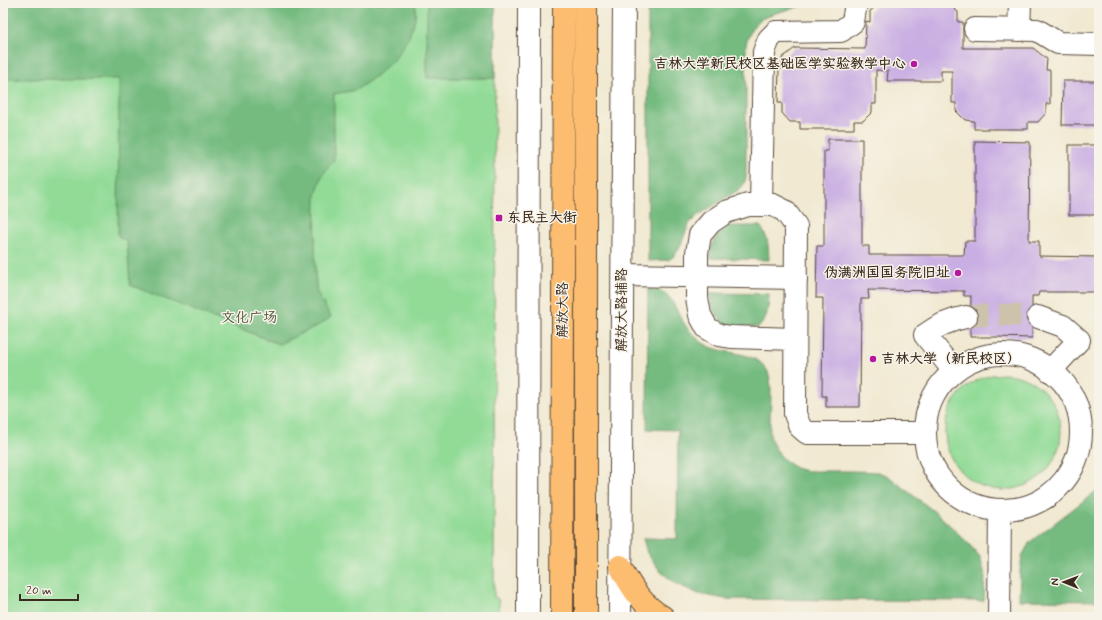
<svg xmlns="http://www.w3.org/2000/svg" width="1102" height="620" viewBox="0 0 1102 620" font-family="Mynerve,'LXGW WenKai TC',sans-serif">
<rect width="100%" height="100%" fill="#f7f3e8"/>
<filter id="ink" filterUnits="userSpaceOnUse"><feTurbulence type="fractalNoise" baseFrequency=".025" numOctaves="2"/><feDisplacementMap in="SourceGraphic" scale="8" xChannelSelector="R" yChannelSelector="G"/><feConvolveMatrix kernelMatrix="1 2 1 2 8 2 1 2 1" color-interpolation-filters="sRGB"/></filter>
<filter id="wash" filterUnits="userSpaceOnUse"><feTurbulence type="fractalNoise" baseFrequency=".012" numOctaves="4" result="noise"/><feDisplacementMap in="SourceGraphic" scale="16" xChannelSelector="R" yChannelSelector="G"/><feGaussianBlur stdDeviation="0.9" result="paint"/><feColorMatrix in="noise" values="0 0 0 0 0 0 0 0 0 0 0 0 0 0 0 0 0 1.4 0 .05"/><feComposite in="paint" operator="in"/></filter>
<g filter="url(#wash)">
<rect width="100%" height="100%" fill="#f1e9d1"/>
<!-- green -->
<g fill="#92db97" stroke="#66825a">
<polygon points="3,3 495,3 494,597 497,598 499,602 499,617 3,617"/>
<circle cx="1003" cy="432" r="58"/>
</g>
<!-- forest -->
<g fill="#75bb80" stroke="#58724f">
<polygon points="3,3 416,3 415,18 409,37 394,60 372,79 356,90 334,94 334,160 322,176 316,194 315,274 317,293 331,317 321,324 279,344 130,285 127,242 118,236 119,79 3,79"/>
<rect x="427" y="3" width="68" height="75"/>
<path d="M650,3H807L805,5C792,9 763,14 755,24C751,29 748,37 746,44V178L744,184L740,189L697,216L689,224L679,249L673,257L668,260L648,261V11L649,5Z"/>
<path d="M728,226H760C769,238 768,245 769,260L710,258C710,244 717,235 728,226Z"/>
<path d="M648,289C670,289 672,302 681,318C686,328 695,337 703,343C723,357 756,348 768,372C773,382 770,409 770,421C770,427 769,434 771,439C775,451 785,463 796,468C804,472 815,471 823,471C842,471 860,471 878,472L888,476L940,516L967,542L980,557L985,575L984,601L726,599L699,594L677,584L661,572L647,553L643,538L677,539L678,430L647,429Z"/>
<path d="M710,293L769,294C768,309 769,315 759,327L727,326C716,317 710,307 710,293Z"/>
<polygon points="1099,489 1099,601 1019,600 1020,571 1022,556 1030,542"/>
</g>
<g id="blocks">
<!-- building -->
<g fill="#c9aee3">
<polygon points="879,4 949,5 958,12 958,22 963,22 963,48 1033,48 1047,59 1046,70 1050,70 1050,104 1046,104 1046,113 1038,122 1028,122 1028,129 974,129 974,121 965,120 956,111 956,103 952,103 952,71 941,71 941,81 887,81 888,71 876,70 876,104 872,104 872,112 863,121 854,121 854,129 800,129 800,122 790,122 782,113 782,103 778,103 779,69 782,69 782,58 795,48 865,49 866,21 870,22 870,11"/>
<polygon points="1063,81 1099,81 1099,125 1062,125"/>
<polygon points="828,139 862,139 862,246 869,246 869,255 964,255 965,241 975,241 975,141 1030,142 1029,241 1039,241 1039,256 1099,257 1099,292 1039,292 1038,296 1032,296 1032,338 997,337 970,337 971,296 964,296 964,291 868,290 869,299 861,299 860,407 826,407 826,396 822,396 823,298 816,298 817,246 824,246 824,151 828,151"/>
<rect x="1069" y="145" width="30" height="70"/>
</g>
</g>
</g>
<g filter="url(#ink)">
<use href="#blocks" fill-opacity="0" stroke="#564739" stroke-width="1"/>
<g fill="none" stroke-linecap="round" stroke-linejoin="round">
<!-- minor-tunnel -->
<path stroke="#cdc3ad" stroke-width="22" stroke-dasharray="22 11" stroke-linecap="butt" d="M966,317C989,314 1014,314 1038,317"/>
<defs>
<g id="minor">
<polyline points="975,29 1037,30 1058,43 1099,44"/>
<polyline points="1019,30 1020,3"/>
<polyline points="761,205 764,52 769,39 776,32 841,31 853,22 856,3"/>
<polyline points="623,275 796,278"/>
<polyline points="1038,317 1063,326 1079,340 1050,371"/>
<polyline points="795,339 731,337 719,335 707,328 700,315 697,298 697,253 700,235 711,222 726,212 748,205 773,205 785,211 796,226 795,414 800,427 807,433 925,433"/>
<circle cx="1003" cy="432" r="78"/>
<path d="M954,371L925,335C937,326 950,320 966,317"/>
<polyline points="528,617 529,3"/>
<polyline points="620,617 624,3"/>
<polyline points="999,617 1000,510"/>
</g>
<g id="major">
<path d="M620,566C631,587 642,605 663,617"/>
<polyline points="562,617 564,3"/>
<polyline points="586,617 586,3"/>
</g>
</defs>
<!-- minor casing -->
<use href="#minor" stroke="#564739" stroke-width="24"/>
<!-- major casing -->
<use href="#major" stroke="#564739" stroke-width="24"/>
<!-- minor -->
<use href="#minor" stroke="#fff" stroke-width="22"/>
<!-- major -->
<use href="#major" stroke="#fcbd6f" stroke-width="22"/>
</g>
</g>
<!-- markers -->
<g fill="#b5179e" stroke="#f7f3e8" stroke-width="1.5">
<circle cx="914" cy="64" r="4"/>
<rect x="495" y="214" width="8" height="8" rx="2"/>
<circle cx="958" cy="273" r="4"/>
<circle cx="873" cy="359" r="4"/>
</g>
<g text-anchor="middle" dominant-baseline="central" stroke-width="3" stroke-linejoin="round" paint-order="stroke">
<!-- poi labels -->
<g font-size="14" font-weight="bold" fill="#3b2a1e" stroke="#f7f3e8" text-anchor="end">
<text x="906" y="64">吉林大学新民校区基础医学实验教学中心</text>
<text x="507" y="218" text-anchor="start">东民主大街</text>
<text x="950" y="273">伪满洲国国务院旧址</text>
<text x="881" y="359" text-anchor="start">吉林大学（新民校区）</text>
</g>
<!-- street labels -->
<g font-size="14" fill="#3b2a1e" stroke="#f7f3e8">
<text transform="translate(563 310) rotate(-90)">解放大路</text>
<text transform="translate(622 310) rotate(-90)">解放大路辅路</text>
</g>
<!-- park labels -->
<g font-size="14" fill="#51563c" stroke="#f7f3e8">
<text x="249" y="318">文化广场</text>
</g>
</g>
<!-- margin -->
<rect width="1102" height="620" fill="none" stroke="#f7f3e8" stroke-width="16"/>
<!-- north arrow -->
<g transform="translate(1064 582) rotate(271)" stroke="#f7f3e8" stroke-width="3" paint-order="stroke">
<path d="M0-3L7 15L0 10L-7 15Z" fill="#3b2a1e"/>
<text y="-6" font-size="11" font-weight="bold" text-anchor="middle" fill="#3b2a1e">N</text>
</g>
<!-- scale -->
<path d="M20 594v6h58v-6" fill="none" stroke="#3b2a1e" stroke-width="2"/>
<text x="26" y="594" font-size="12" fill="#3b2a1e" stroke="#f7f3e8" stroke-width="3" paint-order="stroke">20 m</text>
</svg>
